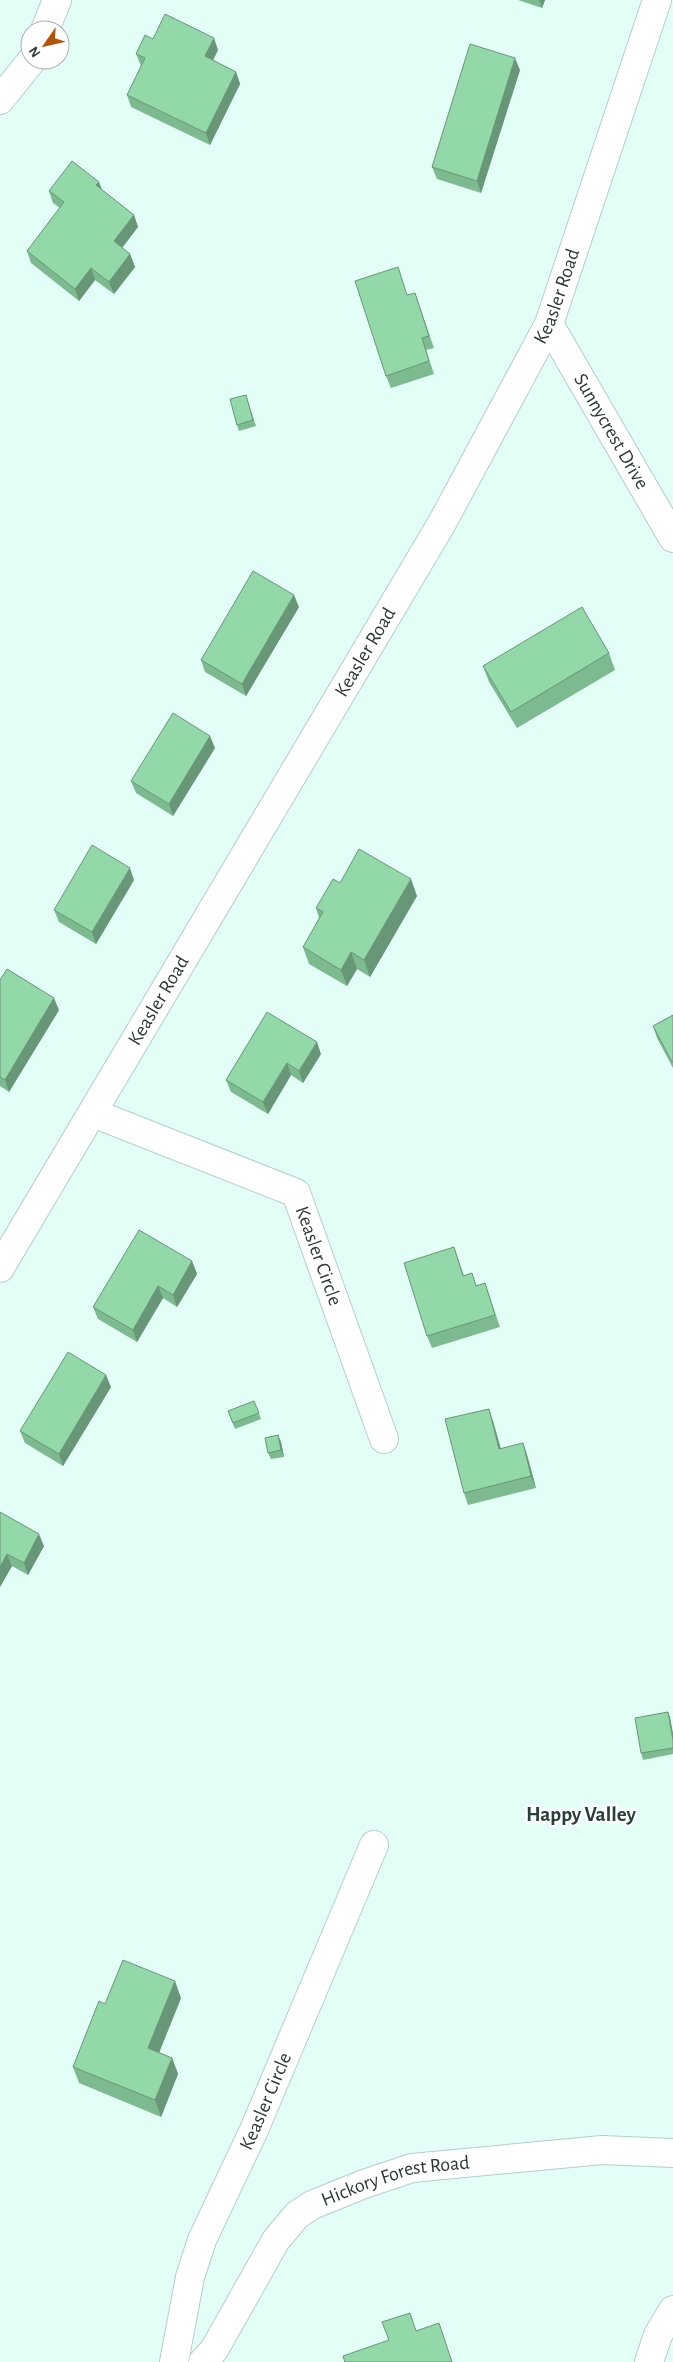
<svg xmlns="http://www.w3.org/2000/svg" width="673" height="2362" viewBox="0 0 673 2362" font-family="'Alegreya Sans',sans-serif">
<rect width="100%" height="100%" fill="#e2fef7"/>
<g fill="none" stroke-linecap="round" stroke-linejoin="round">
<defs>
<g id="street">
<polyline points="45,30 57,0"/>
<polyline points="0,100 32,60"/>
<path id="s1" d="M549,324L673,538"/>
<path id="s2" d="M93,1113L296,1193L384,1439"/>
<path id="s3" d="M0,1268L442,523L549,324L657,0"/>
<path id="s4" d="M174,2362L190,2277L202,2240L254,2130L374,1845"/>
<path id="s5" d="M203,2362L214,2350L276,2240L297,2215L312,2205L364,2184L412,2168L602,2150L673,2153"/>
<polyline points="649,2362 658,2335 673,2310"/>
</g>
</defs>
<!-- street casing -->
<use href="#street" stroke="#b4cfc9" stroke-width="30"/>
<!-- street -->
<use href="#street" stroke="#fff" stroke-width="28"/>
</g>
<!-- wall -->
<g fill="#7eba90">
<polygon points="518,0 545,0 542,8"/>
<polygon points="153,39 218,50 213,60 236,72 240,84 210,145 131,107 127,95 141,66 136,54"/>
<polygon points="520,70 481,193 437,179 432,167"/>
<polygon points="99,182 102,190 134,215 138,227 122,248 130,254 135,267 114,294 95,280 79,301 31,263 27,251 60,208 53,203 49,191"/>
<polygon points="415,293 434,348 426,350 434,374 391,388 386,376 408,295"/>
<polygon points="246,395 256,426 239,431 237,425"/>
<polygon points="299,607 246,696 205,672 201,660"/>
<polygon points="609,653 615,670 517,728 489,682 483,666"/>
<polygon points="215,748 173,816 136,793 131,781"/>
<polygon points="134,880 96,944 59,922 54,910"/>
<polygon points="340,883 417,896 370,977 357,969 347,986 309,964 303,947 319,918 316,908"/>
<polygon points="0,980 59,1010 9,1092 0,1086"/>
<polygon points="673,1015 673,1068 657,1038 653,1026"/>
<polygon points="321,1054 303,1083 291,1075 268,1114 231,1092 226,1080"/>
<polygon points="454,1247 464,1276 477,1286 485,1283 500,1327 432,1348 427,1336"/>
<polygon points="192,1261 197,1274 177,1307 163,1298 137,1342 98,1319 93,1307"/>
<polygon points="111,1387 63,1466 25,1443 20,1431"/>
<polygon points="254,1401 261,1419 235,1429 228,1411"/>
<polygon points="493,1421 501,1449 523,1443 527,1455 536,1488 468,1505 464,1493"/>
<polygon points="281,1442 284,1457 271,1459 268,1453"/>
<polygon points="0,1512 44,1546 28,1575 12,1566 0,1587"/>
<polygon points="668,1712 670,1718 673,1734 673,1754 643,1760 641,1753"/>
<polygon points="181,1998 159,2053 172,2058 178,2074 161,2117 79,2083 73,2067 105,2004"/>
</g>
<!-- shaded-wall -->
<g fill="#679776">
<polygon points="539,0 545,0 542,8"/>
<polygon points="214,38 218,50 209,68 205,56"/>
<polygon points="515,58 520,70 481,193 477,181"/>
<polygon points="236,72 240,84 210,145 206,133"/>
<polygon points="99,182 103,194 96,185"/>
<polygon points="134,215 138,227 118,253 114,241"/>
<polygon points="130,254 135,267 114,294 109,282"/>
<polygon points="91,268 95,280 79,301 75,289"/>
<polygon points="294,595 299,607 246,696 242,684"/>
<polygon points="210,736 215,748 173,816 169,804"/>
<polygon points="130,868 134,880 96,944 92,932"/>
<polygon points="411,879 417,896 370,977 364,960"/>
<polygon points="351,952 357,969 347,986 341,970"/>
<polygon points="54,998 59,1010 9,1092 5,1080"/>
<polygon points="317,1042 321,1054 303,1083 299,1071"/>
<polygon points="287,1063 291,1075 268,1114 263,1102"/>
<polygon points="192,1261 197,1274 177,1307 173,1295"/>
<polygon points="158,1286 163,1298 137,1342 133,1330"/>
<polygon points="106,1375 111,1387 63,1466 59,1454"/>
<polygon points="489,1409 493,1421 504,1461 499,1449"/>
<polygon points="278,1435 281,1442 284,1457 281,1450"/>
<polygon points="523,1443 527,1455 536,1488 531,1476"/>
<polygon points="39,1534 44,1546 28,1575 24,1563"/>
<polygon points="7,1554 12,1566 0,1587 0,1567"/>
<polygon points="668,1712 670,1718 673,1734 673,1740"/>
<polygon points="175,1981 181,1998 154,2065 148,2048"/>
<polygon points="172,2058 178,2074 161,2117 155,2100"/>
</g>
<!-- building -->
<g fill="#93d8a8" stroke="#679776">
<polygon points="165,14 214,38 205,56 236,72 206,133 127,95 145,58 136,54 145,35 153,39"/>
<polygon points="470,44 515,58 477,181 432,167"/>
<polygon points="72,161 99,182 96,185 134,215 114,241 130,254 109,282 91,268 75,289 27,251 64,202 49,191"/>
<polygon points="398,267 407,295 415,293 429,336 422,338 429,361 386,376 355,281"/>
<polygon points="246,395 253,420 237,425 230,399"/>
<polygon points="253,571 294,595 242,684 201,660"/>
<polygon points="582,607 609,653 511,712 483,666"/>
<polygon points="173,713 210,736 169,804 131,781"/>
<polygon points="92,845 130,868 92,932 54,910"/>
<polygon points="359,849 411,879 364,960 351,952 341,970 303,947 323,912 316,908 333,879 340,883"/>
<polygon points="7,969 54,998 5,1080 0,1077 0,980"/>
<polygon points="267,1012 317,1042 299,1071 287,1063 263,1102 226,1080"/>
<polygon points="673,1015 673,1061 672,1062 653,1026"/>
<polygon points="139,1230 192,1261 173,1295 158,1286 133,1330 93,1307"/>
<polygon points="454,1247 463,1276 472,1273 476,1286 485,1283 495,1315 427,1336 404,1263"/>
<polygon points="68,1352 106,1375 59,1454 20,1431"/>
<polygon points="254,1401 259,1413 233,1423 228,1411"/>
<polygon points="489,1409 499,1449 523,1443 531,1476 464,1493 445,1419"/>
<polygon points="278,1435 281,1450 268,1453 265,1438"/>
<polygon points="0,1512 39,1534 24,1563 7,1554 0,1567"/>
<polygon points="668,1712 673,1740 673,1748 641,1753 635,1718"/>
<polygon points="123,1960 175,1981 148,2048 172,2058 155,2100 73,2067 99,2001 105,2004"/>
<polygon points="410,2313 416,2331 439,2323 452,2362 345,2362 343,2356 389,2340 382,2322"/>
</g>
<g text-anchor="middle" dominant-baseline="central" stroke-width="5" stroke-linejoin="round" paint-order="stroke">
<!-- street labels -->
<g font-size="20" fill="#2d3835" stroke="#fff">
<text stroke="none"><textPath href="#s3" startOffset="1121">Keasler Road</textPath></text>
<text stroke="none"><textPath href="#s1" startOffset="124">Sunnycrest Drive</textPath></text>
<text stroke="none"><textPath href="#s3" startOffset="716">Keasler Road</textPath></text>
<text stroke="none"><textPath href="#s3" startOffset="311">Keasler Road</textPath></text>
<text stroke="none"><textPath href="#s2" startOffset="285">Keasler Circle</textPath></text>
<text stroke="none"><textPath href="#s4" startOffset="278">Keasler Circle</textPath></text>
<text stroke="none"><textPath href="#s5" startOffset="281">Hickory Forest Road</textPath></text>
</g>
<!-- neighbourhood labels -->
<g font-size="21" font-weight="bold" fill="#273f3a" stroke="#fff">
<text x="581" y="1814">Happy Valley</text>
</g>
</g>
<!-- north arrow -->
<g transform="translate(45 45) rotate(236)"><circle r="24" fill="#ffffff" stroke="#abafae"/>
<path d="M0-4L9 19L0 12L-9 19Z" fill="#b35308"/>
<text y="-8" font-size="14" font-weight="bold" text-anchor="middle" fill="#2d3835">N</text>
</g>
</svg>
